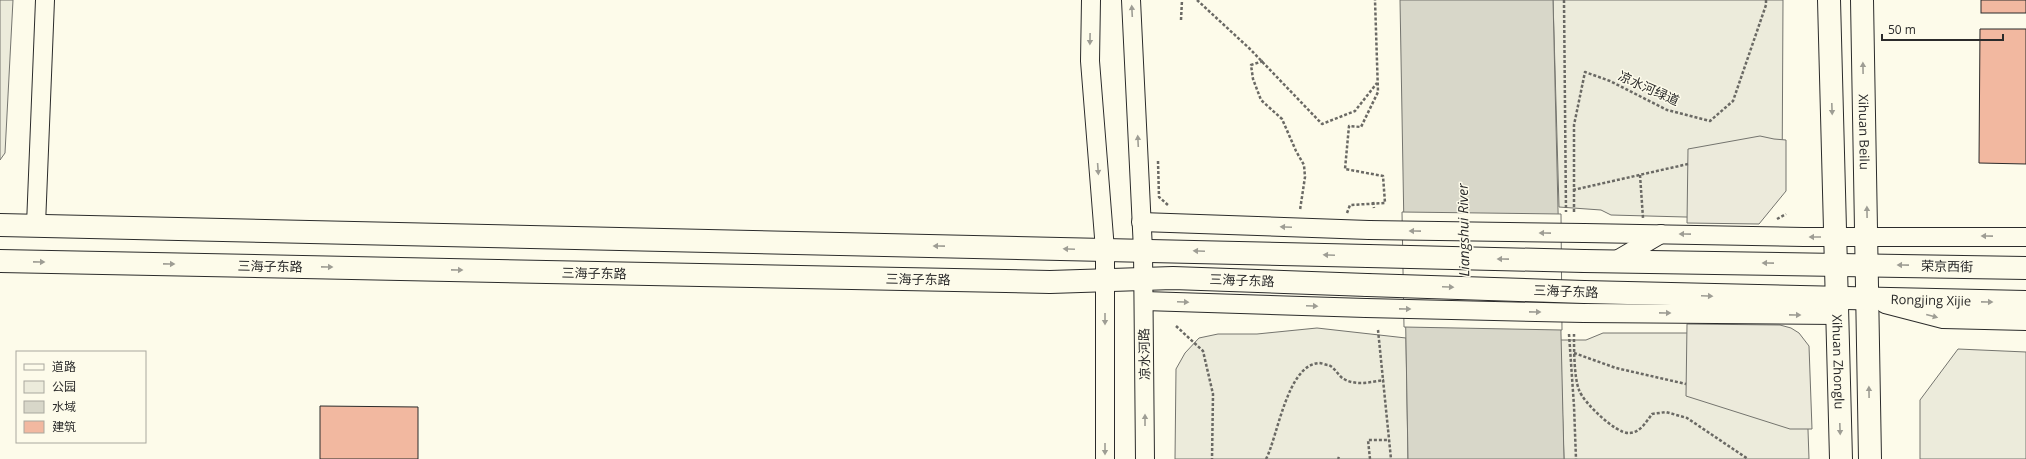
<svg xmlns="http://www.w3.org/2000/svg" width="2026" height="459" viewBox="0 0 2026 459" font-family="'Open Sans','Noto Sans SC',sans-serif">
<rect width="100%" height="100%" fill="#fdfbea"/>
<!-- green -->
<g fill="#ecebdb" stroke="#74746e">
<polygon points="0,0 13,0 5,153 0,160"/>
<polygon points="1553,0 1783,0 1782,190 1760,219 1611,215 1601,210 1559,207"/>
<polygon points="1317,328 1406,338 1408,459 1175,459 1176,369 1185,353 1199,338 1218,334 1257,334"/>
<polygon points="1603,333 1791,333 1805,342 1809,459 1564,459 1560,340 1586,340"/>
<polygon points="1958,349 2026,352 2026,459 1920,459 1920,400"/>
</g>
<!-- parking -->
<g fill="#eceadb" stroke="#74746e">
<polygon points="1760,136 1774,139 1786,140 1786,191 1759,224 1687,223 1688,149"/>
<polygon points="1687,324 1780,325 1791,328 1799,333 1809,346 1812,429 1790,429 1686,396"/>
</g>
<!-- water -->
<polygon fill="#d8d7c9" stroke="#74746e" points="1400,0 1553,0 1564,459 1408,459"/>
<!-- pier -->
<polygon fill="#fdfbea" stroke="#74746e" points="1402,212 1561,214 1562,330 1404,327"/>
<!-- building -->
<g fill="#f2b8a0" stroke="#2b2b2b">
<rect x="1981" y="0" width="45" height="13"/>
<polygon points="1980,29 2026,29 2026,164 1979,163"/>
<polygon points="320,406 418,407 418,459 320,459"/>
</g>
<g fill="none" stroke-linecap="round" stroke-linejoin="round">
<defs>
<g id="minor">
<polyline points="1091,0 1090,61 1105,250 1105,459"/>
<polyline points="1131,0 1143,250 1145,459"/>
<polyline points="1141,222 1369,230"/>
<polyline points="36,225 45,0"/>
<polyline points="1584,233 1804,237 2026,237"/>
<polyline points="1615,261 1661,234"/>
<polyline points="1144,301 1366,308"/>
<polyline points="1885,304 1943,319 2026,321"/>
<polyline points="1584,313 1837,315"/>
</g>
<g id="major">
<path id="s1" d="M1829,0L1841,459"/>
<path id="s2" d="M1862,0L1870,459"/>
<polyline points="0,225 1368,256"/>
<polyline points="0,261 1050,282 1173,278 1367,285"/>
<polyline points="1584,261 2026,268"/>
<path id="s3" d="M1584,292L2026,302"/>
</g>
</defs>
<!-- minor casing -->
<use href="#minor" stroke="#2b2b2b" stroke-width="20"/>
<!-- major casing -->
<use href="#major" stroke="#2b2b2b" stroke-width="24"/>
<!-- path -->
<g stroke="#6a6964" stroke-width="2.5" stroke-dasharray="3 2" stroke-linecap="butt">
<polyline points="1197,0 1250,49 1322,124 1355,111 1377,83"/>
<polyline points="1564,0 1566,212"/>
<polyline points="1181,20 1182,0"/>
<polyline points="1263,61 1251,65 1253,79 1261,100 1282,119 1296,151 1304,165 1305,177 1300,210"/>
<polyline points="1158,161 1159,197 1169,206"/>
<polyline points="1640,175 1643,218"/>
<polyline points="1573,190 1688,164"/>
<polyline points="1373,202 1374,208"/>
<polyline points="1574,212 1574,125 1585,72 1610,81 1667,110 1710,121 1733,101 1766,5 1766,0"/>
<polyline points="1347,213 1350,205 1385,203 1383,176 1345,169 1349,126 1361,127 1378,92 1375,0"/>
<polyline points="1777,219 1786,214"/>
<polyline points="1176,326 1203,351 1213,394 1212,459"/>
<polyline points="1378,330 1391,459"/>
<polyline points="1569,334 1574,406 1576,459"/>
<path d="M1574,334C1574,349 1574,377 1579,390C1583,402 1616,434 1629,433C1640,433 1646,422 1652,414L1666,412L1687,418L1748,459"/>
<polyline points="1574,353 1616,368 1686,384"/>
<path d="M1266,459C1278,436 1287,365 1319,363C1322,363 1326,365 1328,365C1335,367 1338,376 1344,379C1356,386 1371,382 1384,380"/>
<polyline points="1338,459 1339,457"/>
<polyline points="1370,459 1368,440 1389,440"/>
</g>
<!-- minor -->
<use href="#minor" stroke="#fdfbea" stroke-width="18"/>
<!-- major -->
<use href="#major" stroke="#fdfbea" stroke-width="22"/>
<defs>
<g id="minor-bridge">
<polyline points="1369,230 1584,233"/>
<polyline points="1366,308 1584,313"/>
</g>
<g id="major-bridge">
<polyline points="1368,256 1584,261"/>
<polyline points="1367,285 1584,292"/>
</g>
</defs>
<!-- minor-bridge casing -->
<use href="#minor-bridge" stroke="#2b2b2b" stroke-width="20" stroke-linecap="butt"/>
<!-- major-bridge casing -->
<use href="#major-bridge" stroke="#2b2b2b" stroke-width="24" stroke-linecap="butt"/>
<!-- minor-bridge -->
<use href="#minor-bridge" stroke="#fdfbea" stroke-width="18"/>
<!-- major-bridge -->
<use href="#major-bridge" stroke="#fdfbea" stroke-width="22"/>
</g>
<!-- one-way arrows -->
<defs><path id="oneway-solid" d="M-6-.8H1V-3.2L6.5 0L1 3.2V.8H-6Z"/></defs>
<g fill="#9e9d94">
<use href="#oneway-solid" transform="translate(1132 11) rotate(-93)"/>
<use href="#oneway-solid" transform="translate(1090 39) rotate(91)"/>
<use href="#oneway-solid" transform="translate(1863 68) rotate(-91)"/>
<use href="#oneway-solid" transform="translate(1832 109) rotate(88)"/>
<use href="#oneway-solid" transform="translate(1138 141) rotate(-93)"/>
<use href="#oneway-solid" transform="translate(1098 169) rotate(86)"/>
<use href="#oneway-solid" transform="translate(1867 212) rotate(-91)"/>
<use href="#oneway-solid" transform="translate(1286 227) rotate(-178)"/>
<use href="#oneway-solid" transform="translate(1415 231) rotate(-179)"/>
<use href="#oneway-solid" transform="translate(1545 233) rotate(-179)"/>
<use href="#oneway-solid" transform="translate(1685 234) rotate(-179)"/>
<use href="#oneway-solid" transform="translate(1987 236) rotate(-179)"/>
<use href="#oneway-solid" transform="translate(1815 237) rotate(180)"/>
<use href="#oneway-solid" transform="translate(939 246) rotate(-179)"/>
<use href="#oneway-solid" transform="translate(1069 249) rotate(-178)"/>
<use href="#oneway-solid" transform="translate(1199 251) rotate(-178)"/>
<use href="#oneway-solid" transform="translate(1329 255) rotate(-178)"/>
<use href="#oneway-solid" transform="translate(1503 259) rotate(-179)"/>
<use href="#oneway-solid" transform="translate(39 262) rotate(1)"/>
<use href="#oneway-solid" transform="translate(1768 263) rotate(-179)"/>
<use href="#oneway-solid" transform="translate(169 264) rotate(1)"/>
<use href="#oneway-solid" transform="translate(1903 265) rotate(-179)"/>
<use href="#oneway-solid" transform="translate(327 267) rotate(1)"/>
<use href="#oneway-solid" transform="translate(457 270) rotate(1)"/>
<use href="#oneway-solid" transform="translate(1448 287) rotate(2)"/>
<use href="#oneway-solid" transform="translate(1707 296) rotate(2)"/>
<use href="#oneway-solid" transform="translate(1183 302) rotate(2)"/>
<use href="#oneway-solid" transform="translate(1987 302) rotate(1)"/>
<use href="#oneway-solid" transform="translate(1312 306) rotate(2)"/>
<use href="#oneway-solid" transform="translate(1405 309) rotate(1)"/>
<use href="#oneway-solid" transform="translate(1535 312) rotate(1)"/>
<use href="#oneway-solid" transform="translate(1665 313) rotate(1)"/>
<use href="#oneway-solid" transform="translate(1795 315) rotate(1)"/>
<use href="#oneway-solid" transform="translate(1932 316) rotate(15)"/>
<use href="#oneway-solid" transform="translate(1105 319) rotate(90)"/>
<use href="#oneway-solid" transform="translate(1869 392) rotate(-91)"/>
<use href="#oneway-solid" transform="translate(1145 420) rotate(-90)"/>
<use href="#oneway-solid" transform="translate(1840 429) rotate(88)"/>
<use href="#oneway-solid" transform="translate(1105 449) rotate(90)"/>
</g>
<g text-anchor="middle" dominant-baseline="central" stroke-width="3" stroke-linejoin="round" paint-order="stroke">
<!-- street labels -->
<g font-size="13" fill="#2b2b2b" stroke="#fdfbea">
<text transform="translate(1649 88) rotate(24)">凉水河绿道</text>
<text stroke="none"><textPath href="#s2" startOffset="132">Xihuan Beilu</textPath></text>
<text transform="translate(270 266) rotate(1)">三海子东路</text>
<text transform="translate(1947 266) rotate(1)">荣京西街</text>
<text transform="translate(594 273) rotate(1)">三海子东路</text>
<text transform="translate(918 279) rotate(1)">三海子东路</text>
<text transform="translate(1242 280) rotate(2)">三海子东路</text>
<text transform="translate(1566 291) rotate(2)">三海子东路</text>
<text stroke="none"><textPath href="#s3" startOffset="347">Rongjing Xijie</textPath></text>
<text transform="translate(1144 354) rotate(-91)">凉水河路</text>
<text stroke="none"><textPath href="#s1" startOffset="362">Xihuan Zhonglu</textPath></text>
</g>
<!-- water labels -->
<g font-size="14" font-style="italic" fill="#2b2b2b" stroke="#fdfbea">
<text transform="translate(1463 230) rotate(-91)">Liangshui River</text>
</g>
</g>
<!-- legend -->
<rect x="16" y="351" width="130" height="92" fill="#fdfbea" stroke="#a9a89e"/>
<rect x="24" y="364" width="20" height="6" fill="#fdfbea" stroke="#a9a89e"/>
<text x="52" y="371" font-size="12" fill="#2b2b2b">道路</text>
<rect x="24" y="381" width="20" height="12" fill="#ecebdb" stroke="#a9a89e"/>
<text x="52" y="391" font-size="12" fill="#2b2b2b">公园</text>
<rect x="24" y="401" width="20" height="12" fill="#d8d7c9" stroke="#a9a89e"/>
<text x="52" y="411" font-size="12" fill="#2b2b2b">水域</text>
<rect x="24" y="421" width="20" height="12" fill="#f2b8a0" stroke="#a9a89e"/>
<text x="52" y="431" font-size="12" fill="#2b2b2b">建筑</text>
<!-- scale -->
<path d="M1882 34v6h121v-6" fill="none" stroke="#2b2b2b" stroke-width="2"/>
<text x="1888" y="34" font-size="12" fill="#2b2b2b" stroke="#fdfbea" stroke-width="3" paint-order="stroke">50 m</text>
</svg>
